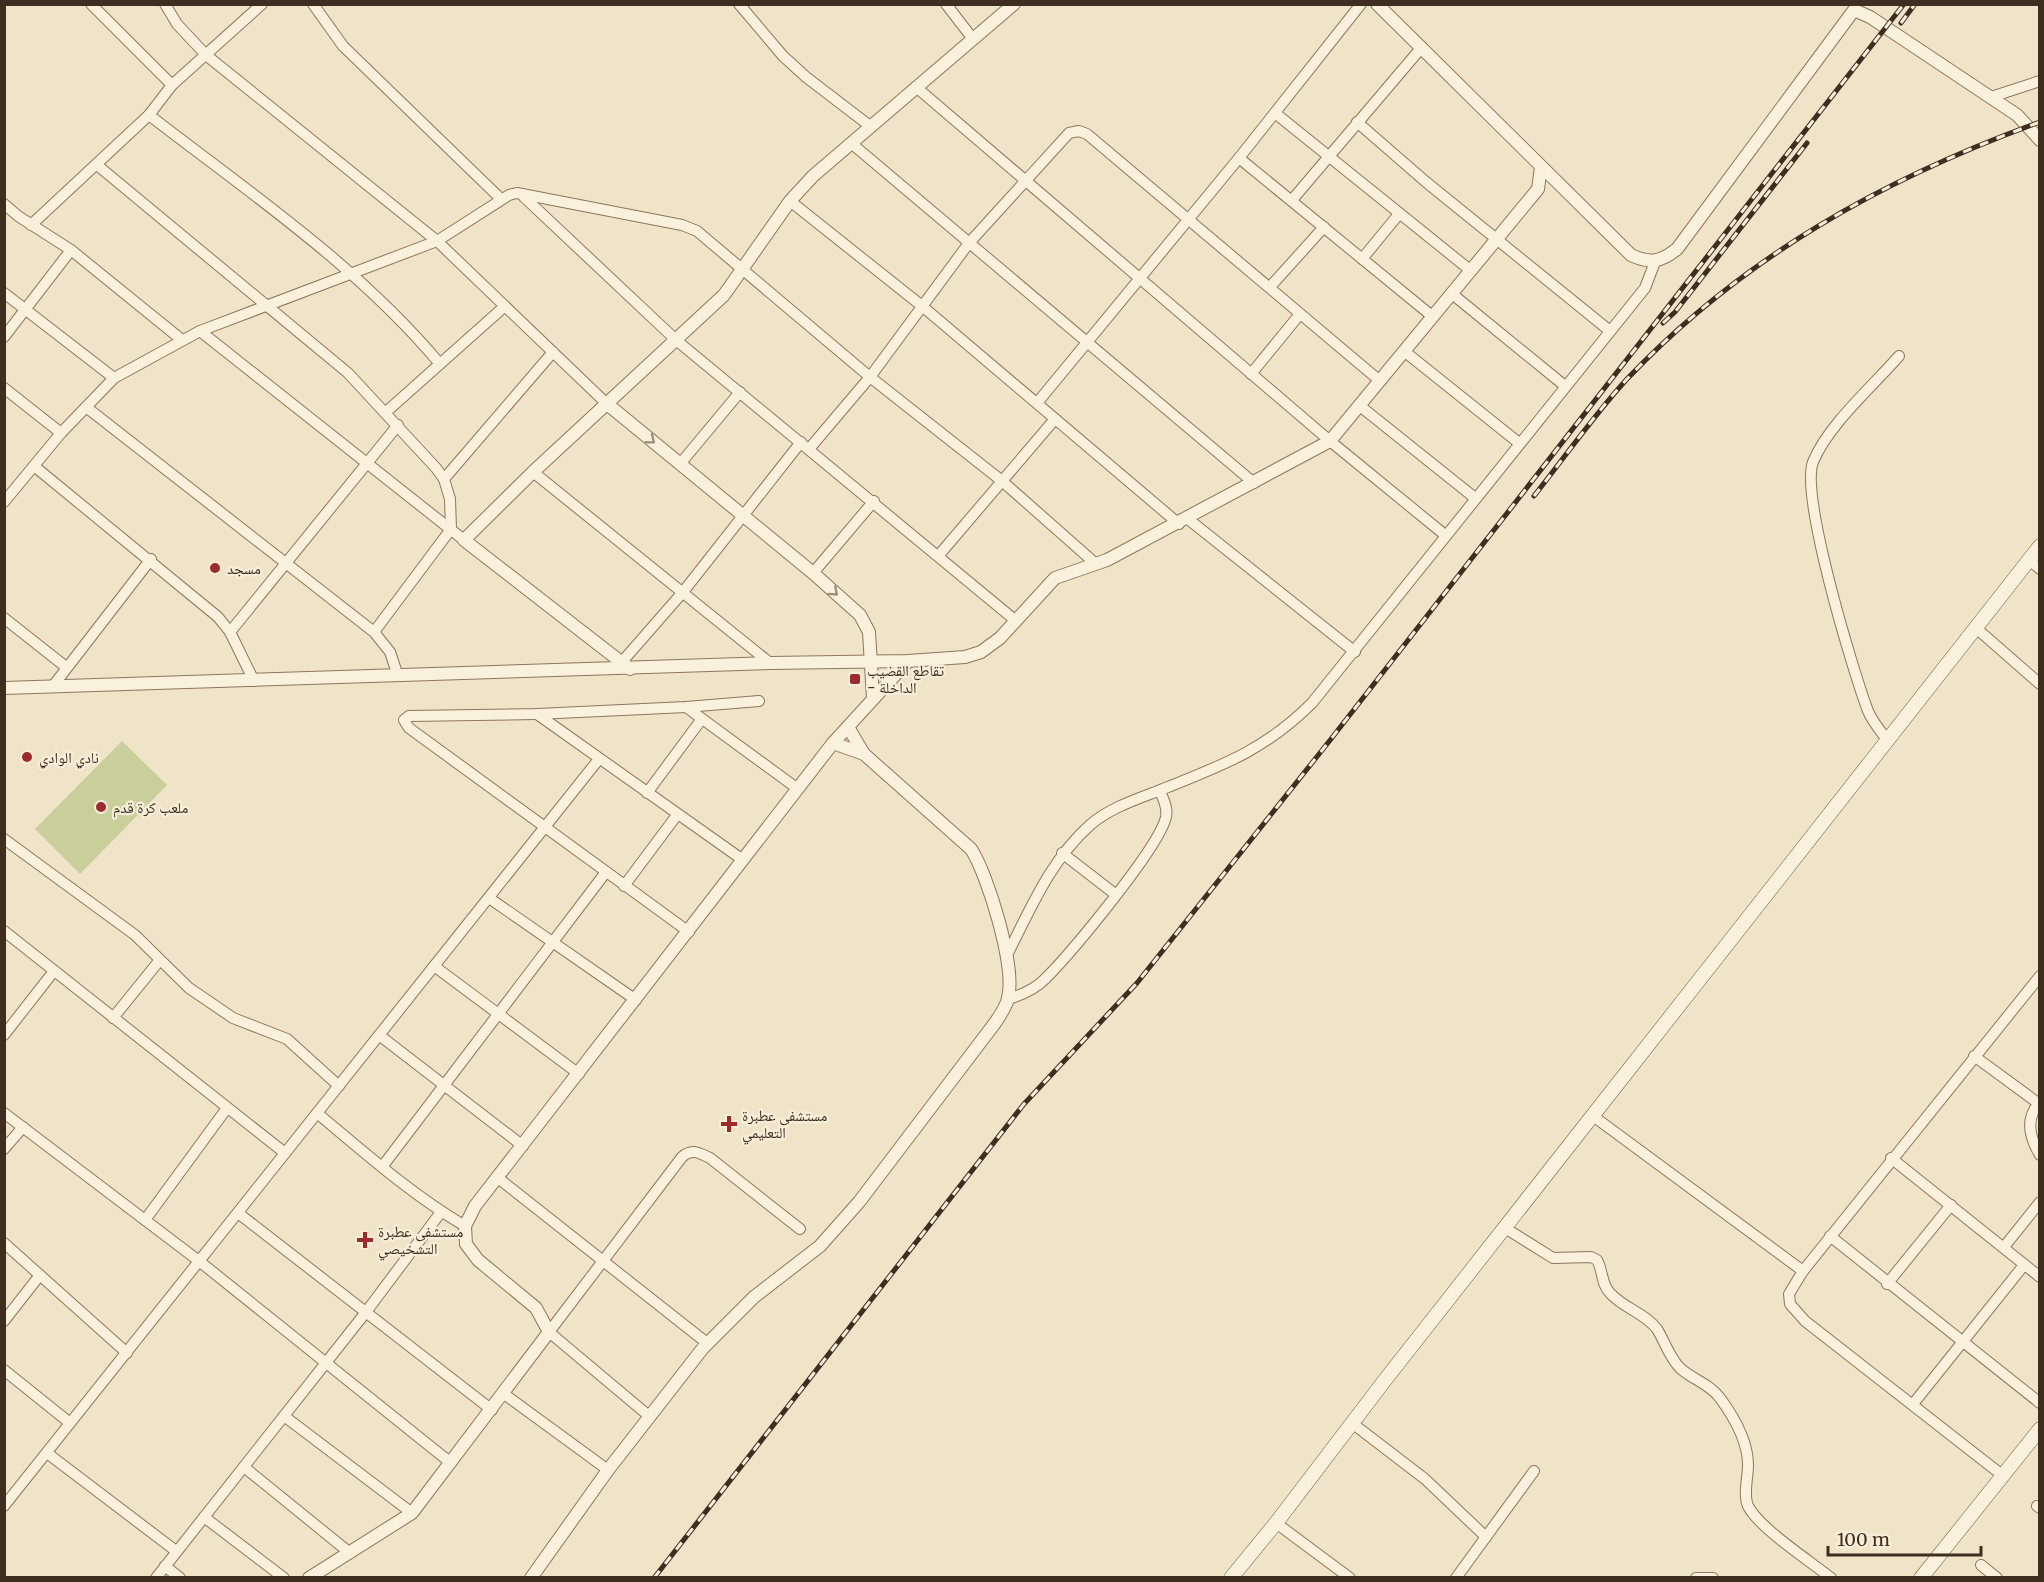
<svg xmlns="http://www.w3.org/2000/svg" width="2044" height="1582" viewBox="0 0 2044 1582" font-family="Merriweather,'Noto Naskh Arabic',serif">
<rect width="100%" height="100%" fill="#f0e4c8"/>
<!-- green -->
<polygon fill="#c9cf9b" points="122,741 167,785 80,874 35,829"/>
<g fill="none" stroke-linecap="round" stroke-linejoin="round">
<defs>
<g id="minor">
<polyline points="91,4 172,85"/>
<polyline points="165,4 177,24 206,55 437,241 606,403"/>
<polyline points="313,4 343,46 501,199"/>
<polyline points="739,4 783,56 806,77 870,126"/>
<polyline points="946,4 973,39"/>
<polyline points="916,87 1330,441 1445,535"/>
<polyline points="1991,97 2040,81"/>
<polyline points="1275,113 1470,270"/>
<path d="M149,115C250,193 358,266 440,364"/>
<polyline points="1357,122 1426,182 1610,331"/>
<polyline points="851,143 1254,483"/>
<polyline points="1239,158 1432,316"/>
<polyline points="97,165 348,373 436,468 444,479 450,499 451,529 374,632"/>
<polyline points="524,197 676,340 1016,621"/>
<polyline points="1292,200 1422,47"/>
<polyline points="790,201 922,306 1179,524"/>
<polyline points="4,204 18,216 71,250 182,340"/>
<polyline points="31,225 149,115 172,85 262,4"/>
<polyline points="1362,259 1399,214"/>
<polyline points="1270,287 1324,227"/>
<polyline points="4,293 114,378"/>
<polyline points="1451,293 1565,386"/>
<polyline points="200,331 464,540"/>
<polyline points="4,337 71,250"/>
<polyline points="1404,351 1519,443"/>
<polyline points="1251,374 1300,314"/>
<polyline points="4,388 61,433"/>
<polyline points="1037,403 1239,158 1361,4"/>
<polyline points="1360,406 1475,498"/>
<polyline points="86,407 374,632 390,652 398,676"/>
<polyline points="386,412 505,306"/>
<polyline points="809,449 870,377 969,243 1069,133 1079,131 1087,134 1380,381"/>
<polyline points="680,464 740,392"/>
<polyline points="34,466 218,617 230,632 254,681"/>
<polyline points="533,472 770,663"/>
<polyline points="444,479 553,352"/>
<polyline points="4,502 61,433 114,378 200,331 437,241 509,195 517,193 682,225 697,231 870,377 1002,481 1096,564"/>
<polyline points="1188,519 1355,652"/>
<polyline points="939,555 1055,419"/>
<polyline points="2029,560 2040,569"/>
<polyline points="813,573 874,501"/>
<polyline points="4,618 66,667"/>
<polyline points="1976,628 2040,684"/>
<polyline points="230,632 398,425"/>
<polyline points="621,663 683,592 801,442"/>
<polyline points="53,686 151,559"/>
<polyline points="686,707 798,789"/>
<polyline points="537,714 743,860"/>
<path d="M1888,741C1881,732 1872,721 1868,711C1853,671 1800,496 1813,462C1828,425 1872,387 1899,356"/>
<polyline points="647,793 701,720"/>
<polyline points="4,839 135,935 189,988 233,1018 287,1039 339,1086"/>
<polyline points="1062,853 1115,894"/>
<polyline points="624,886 677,815"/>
<polyline points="489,898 636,1000"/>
<polyline points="4,931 285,1153"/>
<polyline points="689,932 409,728 404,720 409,716 537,714 686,707 759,701"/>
<path d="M1007,955C1031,908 1050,861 1090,825C1112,806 1141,798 1168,787C1226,764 1267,748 1312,703L1645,288L1655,262"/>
<polyline points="434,966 579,1074"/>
<path d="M1008,999C1022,995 1034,990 1045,979C1070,954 1159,848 1166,817C1168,807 1163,799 1160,791"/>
<polyline points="113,1018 159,961"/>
<polyline points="4,1035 54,971"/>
<polyline points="379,1035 523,1146"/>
<polyline points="1974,1056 2038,1103"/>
<path d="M2040,1102C2025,1118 2029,1137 2040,1155"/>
<polyline points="4,1113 199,1261 451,1463"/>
<path d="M317,1113C365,1153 412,1195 465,1226"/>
<polyline points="1593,1116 1803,1271"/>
<polyline points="4,1149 23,1127"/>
<polyline points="1891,1158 2040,1277"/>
<polyline points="382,1167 606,872"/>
<polyline points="498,1178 707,1343"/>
<polyline points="238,1213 492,1410"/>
<polyline points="145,1220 227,1108"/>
<path d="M1505,1228L1553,1258L1591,1257L1597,1260C1603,1270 1601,1284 1610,1293C1623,1308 1645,1313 1657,1329C1665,1342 1669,1357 1680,1368C1693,1380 1710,1384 1720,1398C1734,1417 1748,1441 1748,1465C1748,1478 1743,1494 1748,1506C1759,1528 1810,1561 1831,1578"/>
<polyline points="1830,1236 2040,1403"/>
<polyline points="4,1243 127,1353"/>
<polyline points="2004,1247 2040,1202"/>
<polyline points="1887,1284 1951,1205"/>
<polyline points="4,1321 40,1275"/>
<polyline points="4,1370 70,1423"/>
<polyline points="504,1394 608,1470"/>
<polyline points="1913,1404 2024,1265"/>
<polyline points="284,1416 412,1513"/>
<path d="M649,1416L549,1332L682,1157C692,1148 699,1153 710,1158L800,1229"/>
<polyline points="1352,1423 1425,1479 1486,1537"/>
<polyline points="47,1453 176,1551"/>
<polyline points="244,1467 350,1553"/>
<polyline points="2002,1475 1805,1321 1790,1304 1789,1294 1803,1271 2040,976"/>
<polyline points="4,1506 599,759"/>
<polyline points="2037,1506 2040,1508"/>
<polyline points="204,1517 284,1578"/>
<polyline points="1276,1523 1350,1578"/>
<polyline points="1981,1565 1997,1578"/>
<polyline points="165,1566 180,1578"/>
<polyline points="156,1578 366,1312 441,1212"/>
<polyline points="1456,1578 1534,1471"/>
<polyline points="1696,1578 1713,1578"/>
</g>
<g id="tertiary">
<path d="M1377,4L1631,255C1650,264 1661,262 1677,249L1854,10L1870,17L2017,115L2040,140"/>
<polyline points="606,403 813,573 860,615 869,632 873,698"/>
<polyline points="630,669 464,540 533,472 724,295 790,201 813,176 1014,4"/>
<polyline points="4,688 770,663 908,661 965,657 981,652 1000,638 1055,578 1107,560 1330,441 1538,189 1541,167"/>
<polyline points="833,743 864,754"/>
<polyline points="309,1578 412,1513 549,1332 536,1308 478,1260 466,1244 465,1226 475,1206 833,743 908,661"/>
<path d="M531,1578L608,1470L703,1348L754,1297L820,1246L859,1202L995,1023C1000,1015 1007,1006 1008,998C1016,967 988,875 971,849L864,754L848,727"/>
</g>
<g id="secondary">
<polyline points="1231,1578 1276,1523 1385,1380 2040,546"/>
<polyline points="1921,1578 2040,1429"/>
</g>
</defs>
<!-- minor casing -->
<use href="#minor" stroke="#8d765c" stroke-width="12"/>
<!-- tertiary casing -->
<use href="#tertiary" stroke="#8d765c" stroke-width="14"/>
<!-- secondary casing -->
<use href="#secondary" stroke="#6f573f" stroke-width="15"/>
<!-- minor -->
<use href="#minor" stroke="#faf1dc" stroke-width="10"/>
<!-- tertiary -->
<use href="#tertiary" stroke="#faf1dc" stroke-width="12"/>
<!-- secondary -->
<use href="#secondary" stroke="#faf1dc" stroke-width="14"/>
<defs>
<g id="rail">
<polyline points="1901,23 1915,4"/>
<polyline points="1663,323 1675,312 1807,143"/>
<path d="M1534,496C1565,457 1594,415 1627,379C1743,257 1883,179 2040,122"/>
<polyline points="654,1578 1024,1104 1137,983 1331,739 1904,4"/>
</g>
</defs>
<!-- rail casing -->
<use href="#rail" stroke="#3d2e20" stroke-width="5"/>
<!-- rail -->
<use href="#rail" stroke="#f7eed8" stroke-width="3" stroke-dasharray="9" stroke-linecap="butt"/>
</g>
<!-- one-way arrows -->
<defs><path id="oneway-chevron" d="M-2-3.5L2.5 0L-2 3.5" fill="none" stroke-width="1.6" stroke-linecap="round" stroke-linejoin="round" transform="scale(1.5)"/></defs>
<g stroke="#9c907e">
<use href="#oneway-chevron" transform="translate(651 440) rotate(39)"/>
<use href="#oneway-chevron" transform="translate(834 592) rotate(42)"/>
</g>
<!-- markers -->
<g fill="#9e2a2b" stroke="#f7eed8" stroke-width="2">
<circle cx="215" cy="568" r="6"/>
<rect x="849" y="673" width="12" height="12" rx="3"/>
<circle cx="27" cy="757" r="6"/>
<circle cx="101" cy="807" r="6"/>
<path d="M726 1115h6v6h6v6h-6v6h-6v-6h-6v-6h6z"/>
<path d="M362 1231h6v6h6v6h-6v6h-6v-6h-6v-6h6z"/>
</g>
<g text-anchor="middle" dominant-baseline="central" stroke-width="4.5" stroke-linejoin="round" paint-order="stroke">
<!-- poi labels -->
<g font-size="15" fill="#3d2e20" stroke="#f7eed8" text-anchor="start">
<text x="227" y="568">مسجد</text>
<text x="867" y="670">تقاطع القضيب<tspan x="867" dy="17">- الداخلة</tspan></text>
<text x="39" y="757">نادي الوادي</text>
<text x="113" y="807">ملعب كرة قدم</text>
<text x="742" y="1115">مستشفى عطبرة<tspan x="742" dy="17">التعليمي</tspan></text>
<text x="378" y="1231">مستشفى عطبرة<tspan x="378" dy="17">التشخيصي</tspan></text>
</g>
</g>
<!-- border -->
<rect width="2044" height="1582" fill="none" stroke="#3d2e20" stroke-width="12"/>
<!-- scale -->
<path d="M1828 1546v9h153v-9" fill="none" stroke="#3d2e20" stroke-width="3"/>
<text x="1837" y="1546" font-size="18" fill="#3d2e20" stroke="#f7eed8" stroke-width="4.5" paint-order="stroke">100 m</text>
</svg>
